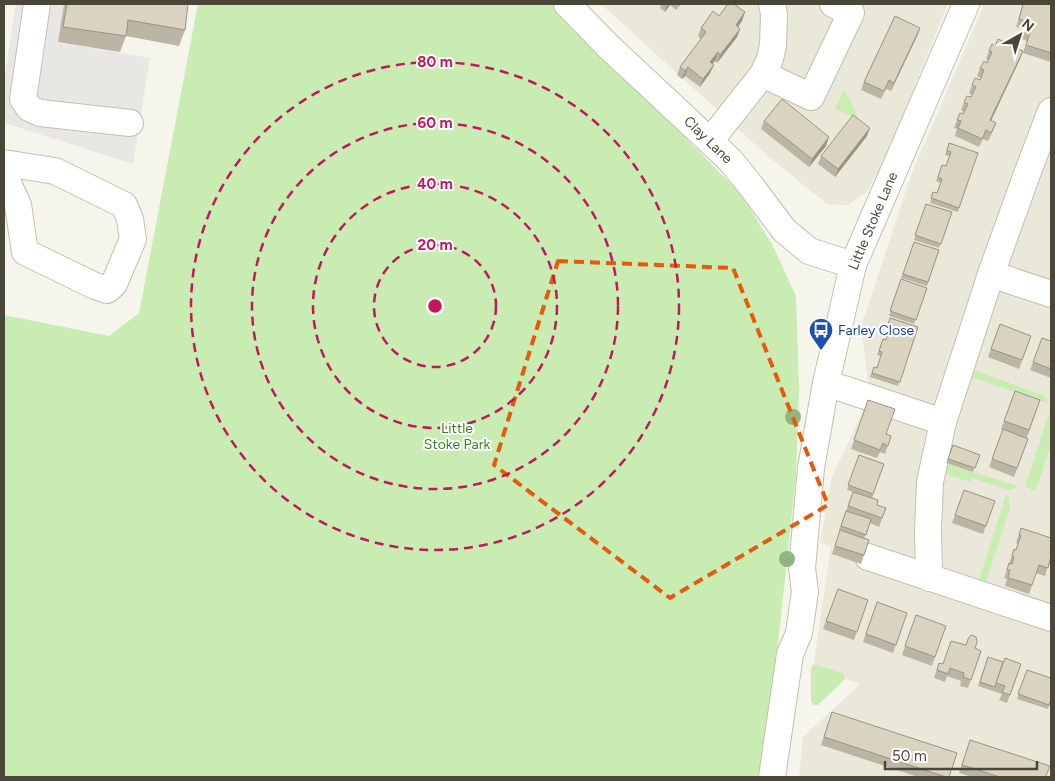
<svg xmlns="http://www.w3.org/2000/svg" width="1055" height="781" viewBox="0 0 1055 781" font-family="Figtree,sans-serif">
<rect width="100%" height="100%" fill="#f6f5ec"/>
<!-- residential -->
<g fill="#eae8d9">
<polygon points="601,4 948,4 882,166 867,192 848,205 827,204 769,157"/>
<polygon points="984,4 1051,4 1051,777 799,777 803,737 860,684 813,668 831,547 820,543 831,479 870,396 861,327 911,175"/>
</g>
<!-- green -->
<g fill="#c9ecb3">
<polygon points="198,4 553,4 741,194 773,246 796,296 799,387 796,475 764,777 4,777 4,315 109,336 139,313"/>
<polygon points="843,91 846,92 859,120 835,109"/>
<polygon points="973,370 1040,394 1045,397 1047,403 970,377"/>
<polygon points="1051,413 1051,445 1036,491 1025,487 1048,416"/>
<polygon points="945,463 1017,486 1014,489 1009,490 972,478 970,482 943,473"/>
<polygon points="1006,495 1009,498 1010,508 986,582 979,580"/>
<polygon points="813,665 816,665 843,673 845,679 818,705 814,705 811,702 811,668"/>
</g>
<!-- parking -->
<polygon fill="#e8e7e3" points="16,4 64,4 58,42 150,58 133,164 4,123 4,80"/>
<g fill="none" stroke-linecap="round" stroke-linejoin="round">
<defs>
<g id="minor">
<polyline points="37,4 23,99 29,108 40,113 130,123"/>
<polyline points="567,4 608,46 730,160 751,186 784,230 809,251 853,265"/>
<polyline points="763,74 811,97 851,13 833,4"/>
<polyline points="710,141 763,74 770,59 773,45 774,14 772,4"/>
<polyline points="4,163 55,171 124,205 130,219 133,239 114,284 107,290 95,286 25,252 18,205 4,174"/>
<polyline points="991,274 1051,294"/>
<polyline points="826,383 943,422"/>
<polyline points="868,557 1051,618"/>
<polyline points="929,578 928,530 930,482 943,422 991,274 1027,174 1051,111"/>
<polyline points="772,777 790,654 799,633 805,592 802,568 811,468 826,383 853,265 966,4"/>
</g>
</defs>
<!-- minor casing -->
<use href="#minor" stroke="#c3bfad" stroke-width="28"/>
<!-- minor -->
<use href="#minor" stroke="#fff" stroke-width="26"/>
</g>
<!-- trees -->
<g fill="#8fb680">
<circle cx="793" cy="417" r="8"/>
<circle cx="787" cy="559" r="8"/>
</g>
<!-- wall -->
<g fill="#bbb5a5">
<polygon points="64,4 188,4 185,30 179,46 126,36 120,52 58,42"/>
<polygon points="661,4 681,4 676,10 670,5 665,12 660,8"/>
<polygon points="1023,4 1051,4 1051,62 1023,53 1027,41 1020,38 1023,29 1016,27"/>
<polygon points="719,16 742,21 738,27 740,29 737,37 717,63 715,61 712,64 714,65 710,73 700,87 685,76 682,79 677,75 680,67 701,39 698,36 701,28"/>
<polygon points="920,28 917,36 891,91 886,89 881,99 861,90 864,82"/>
<polygon points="989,51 1020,59 991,121 996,123 993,131 988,141 983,139 979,147 955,136 957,129 954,128 957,120 963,114 964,112 961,110 964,102 971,97 972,95 969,93 972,85 980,80 981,78 977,76 980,68 987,63 988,60 986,59"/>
<polygon points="764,121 826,146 809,167 761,129"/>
<polygon points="867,136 835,177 818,164 821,156"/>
<polygon points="949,143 959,208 958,212 930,203 933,192 937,193 941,183 936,181 942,165 946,166 949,156 945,155"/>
<polygon points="926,204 952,212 939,248 914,240"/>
<polygon points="914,242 939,250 927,286 901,278"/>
<polygon points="901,279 927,288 914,324 889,316"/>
<polygon points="890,318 918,327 898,386 870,377 874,367 877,368 881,356 877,355 883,339 886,340 889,329 887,328"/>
<polygon points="1000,324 1031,336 1019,369 988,357"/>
<polygon points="1042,338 1051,341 1051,378 1030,370"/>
<polygon points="1015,391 1040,400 1027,438 1028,439 1014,477 989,467 1003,430 1001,429"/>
<polygon points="868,400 886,434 891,436 885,454 880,452 877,458 851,449"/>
<polygon points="953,445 980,455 973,472 946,463"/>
<polygon points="859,455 884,464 872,498 877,505 886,508 879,527 870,523 864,538 869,540 861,564 832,554 840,531 839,530 853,492 847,490"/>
<polygon points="964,490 995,501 983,534 952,523"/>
<polygon points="1021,528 1050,553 1051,556 1045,576 1036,573 1029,594 1005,586 1007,579 1004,578 1014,549 1016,550 1018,544 1016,543"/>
<polygon points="838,589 868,600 854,640 823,629"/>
<polygon points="877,602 907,613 893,653 863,642"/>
<polygon points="916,615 946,626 932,666 902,655"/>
<polygon points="975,648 981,651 968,688 960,686 961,681 947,676 945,682 934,678 939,663 943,664"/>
<polygon points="988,657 1003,662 1021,664 1007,703 999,700 1002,694 978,686"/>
<polygon points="1027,670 1051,699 1048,709 1017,699"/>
<polygon points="832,712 949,777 918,777 821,745"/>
<polygon points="970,740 1046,776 1049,777 972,777 959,773"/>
</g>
<!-- shaded-wall -->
<g fill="#989486">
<polygon points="669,4 670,4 670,5 665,12 666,7"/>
<polygon points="745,12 742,21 733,34 736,25"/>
<polygon points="920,28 917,36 891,91 894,83"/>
<polygon points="740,29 737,37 717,63 720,55"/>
<polygon points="1023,51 1020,59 987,129 990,120"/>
<polygon points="718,52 715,61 707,71 710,62"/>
<polygon points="714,65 710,73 700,87 703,79"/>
<polygon points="688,67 685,76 682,79 685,71"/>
<polygon points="870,128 867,136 835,177 838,169"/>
<polygon points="829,137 826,146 809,167 812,159"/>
</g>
<!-- building -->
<g fill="#d9d3c0" stroke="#989486">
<polygon points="67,4 188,4 185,30 128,20 126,36 63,27"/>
<polygon points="662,4 669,4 666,7"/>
<polygon points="728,4 734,4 745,12 736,25 740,29 720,55 718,52 710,62 714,65 703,79 688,67 685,71 680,67 706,32 701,28 713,11 719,16"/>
<polygon points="1023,4 1051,4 1051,53 1026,45 1030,32 1023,30 1026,21 1019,19"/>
<polygon points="895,16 920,28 894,83 889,80 884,91 864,82"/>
<polygon points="998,39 1023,51 990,120 996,123 991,133 986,130 982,139 958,128 961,121 957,120 960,113 963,114 968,104 964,102 967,96 971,97 976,87 972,85 975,78 980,80 984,70 980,68 984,61 987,63 992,52 989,51 992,44 995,46"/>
<polygon points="782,99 829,137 812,159 764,121"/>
<polygon points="853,115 870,128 838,169 821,156"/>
<polygon points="949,143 978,153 959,208 931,198 933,192 937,193 942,179 938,177 942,165 946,166 951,152 947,151"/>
<polygon points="926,204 952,212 941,244 915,235"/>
<polygon points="914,242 939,250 928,282 903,274"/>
<polygon points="901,279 927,288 916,320 890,311"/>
<polygon points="890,318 918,327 900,382 872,373 874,367 877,368 882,352 879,351 883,339 886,340 888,333 891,324 888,324"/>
<polygon points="1000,324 1031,336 1022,360 991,349"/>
<polygon points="1042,338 1051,341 1051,369 1033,362"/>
<polygon points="1015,391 1040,400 1029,430 1004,421"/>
<polygon points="868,400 895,409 886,434 891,436 888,446 883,443 880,450 854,440"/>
<polygon points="1003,429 1028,439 1017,468 992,459"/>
<polygon points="953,445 980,455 975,468 948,459"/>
<polygon points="859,455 884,464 873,494 848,485"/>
<polygon points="964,490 995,501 986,526 955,515"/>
<polygon points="853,492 878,500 877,505 886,508 882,518 848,506"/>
<polygon points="846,511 871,519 866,535 841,526"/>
<polygon points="1021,528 1051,538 1051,548 1050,553 1051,553 1051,556 1048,568 1039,565 1032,585 1008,578 1010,570 1007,570 1009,563 1012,564 1014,557 1012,556 1014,549 1016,550 1021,535 1019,535"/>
<polygon points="840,530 869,540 864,555 835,546"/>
<polygon points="838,589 868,600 857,632 826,621"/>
<polygon points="877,602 907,613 896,645 866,634"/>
<polygon points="916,615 946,626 935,657 905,646"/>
<polygon points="971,635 976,637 977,642 975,648 981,651 971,680 963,677 964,673 950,668 948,674 937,670 939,663 943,664 951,641 966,645 968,639"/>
<polygon points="988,657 1003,662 995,687 980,682"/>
<polygon points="1005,658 1021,664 1010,695 1002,692 1005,686 996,683"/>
<polygon points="1027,670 1051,678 1051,699 1049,705 1018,694"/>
<polygon points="832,712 957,753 949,777 946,777 824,737"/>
<polygon points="970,740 1050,766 1046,776 1049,777 1000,777 962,765"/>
</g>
<!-- marked area -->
<path fill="none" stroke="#e8590c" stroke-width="4" stroke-dasharray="10 6" stroke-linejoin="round" d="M558,261L733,268L828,505L670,598L494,465Z"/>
<!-- distance rings -->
<g fill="none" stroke="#c2185b" stroke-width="2.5" stroke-dasharray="9 6">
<circle cx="435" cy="306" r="61"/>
<circle cx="435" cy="306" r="122"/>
<circle cx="435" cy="306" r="183"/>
<circle cx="435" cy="306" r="244"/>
</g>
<!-- icons -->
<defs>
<symbol id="bus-pin" viewBox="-11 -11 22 30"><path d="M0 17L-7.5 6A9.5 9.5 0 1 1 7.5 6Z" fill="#1a4fb4" stroke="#fff"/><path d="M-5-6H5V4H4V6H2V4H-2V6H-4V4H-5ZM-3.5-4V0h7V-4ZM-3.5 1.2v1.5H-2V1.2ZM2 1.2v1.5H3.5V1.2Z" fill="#fff"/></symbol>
</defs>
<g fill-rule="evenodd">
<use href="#bus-pin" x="807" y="316" width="28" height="38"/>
</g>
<g text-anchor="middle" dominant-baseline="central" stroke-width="4" stroke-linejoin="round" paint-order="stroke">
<!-- street labels -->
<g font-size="14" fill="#4b4738" stroke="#fff">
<text transform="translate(708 140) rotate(44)">Clay Lane</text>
<text transform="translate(873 221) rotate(-67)">Little Stoke Lane</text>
</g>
<!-- transit labels -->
<g font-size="14" fill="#164399" stroke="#fff" text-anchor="start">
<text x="838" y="330">Farley Close</text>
</g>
<!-- park labels -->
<g font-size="14" fill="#3b8227" stroke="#fff">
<text x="457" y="428">Little<tspan x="457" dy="16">Stoke Park</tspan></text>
</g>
</g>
<circle cx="435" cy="306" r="8" fill="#c2185b" stroke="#fff" stroke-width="2.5"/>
<g font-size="15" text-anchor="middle" font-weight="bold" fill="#c2185b" stroke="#fff" stroke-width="4" stroke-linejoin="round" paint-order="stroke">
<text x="435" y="67">80 m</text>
<text x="435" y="128">60 m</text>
<text x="435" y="189">40 m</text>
<text x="435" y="250">20 m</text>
</g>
<!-- border -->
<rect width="1055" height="781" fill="none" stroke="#4b4738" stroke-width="10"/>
<!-- north arrow -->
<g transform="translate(1020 35) rotate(39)" stroke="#ffffff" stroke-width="4" paint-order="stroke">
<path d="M0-4L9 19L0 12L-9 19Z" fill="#4b4738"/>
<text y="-8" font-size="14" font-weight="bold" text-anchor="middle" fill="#4b4738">N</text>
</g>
<!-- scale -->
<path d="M885 761v8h152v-8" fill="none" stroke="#4b4738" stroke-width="2.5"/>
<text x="892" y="761" font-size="15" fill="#4b4738" stroke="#ffffff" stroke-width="4" paint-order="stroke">50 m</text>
</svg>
